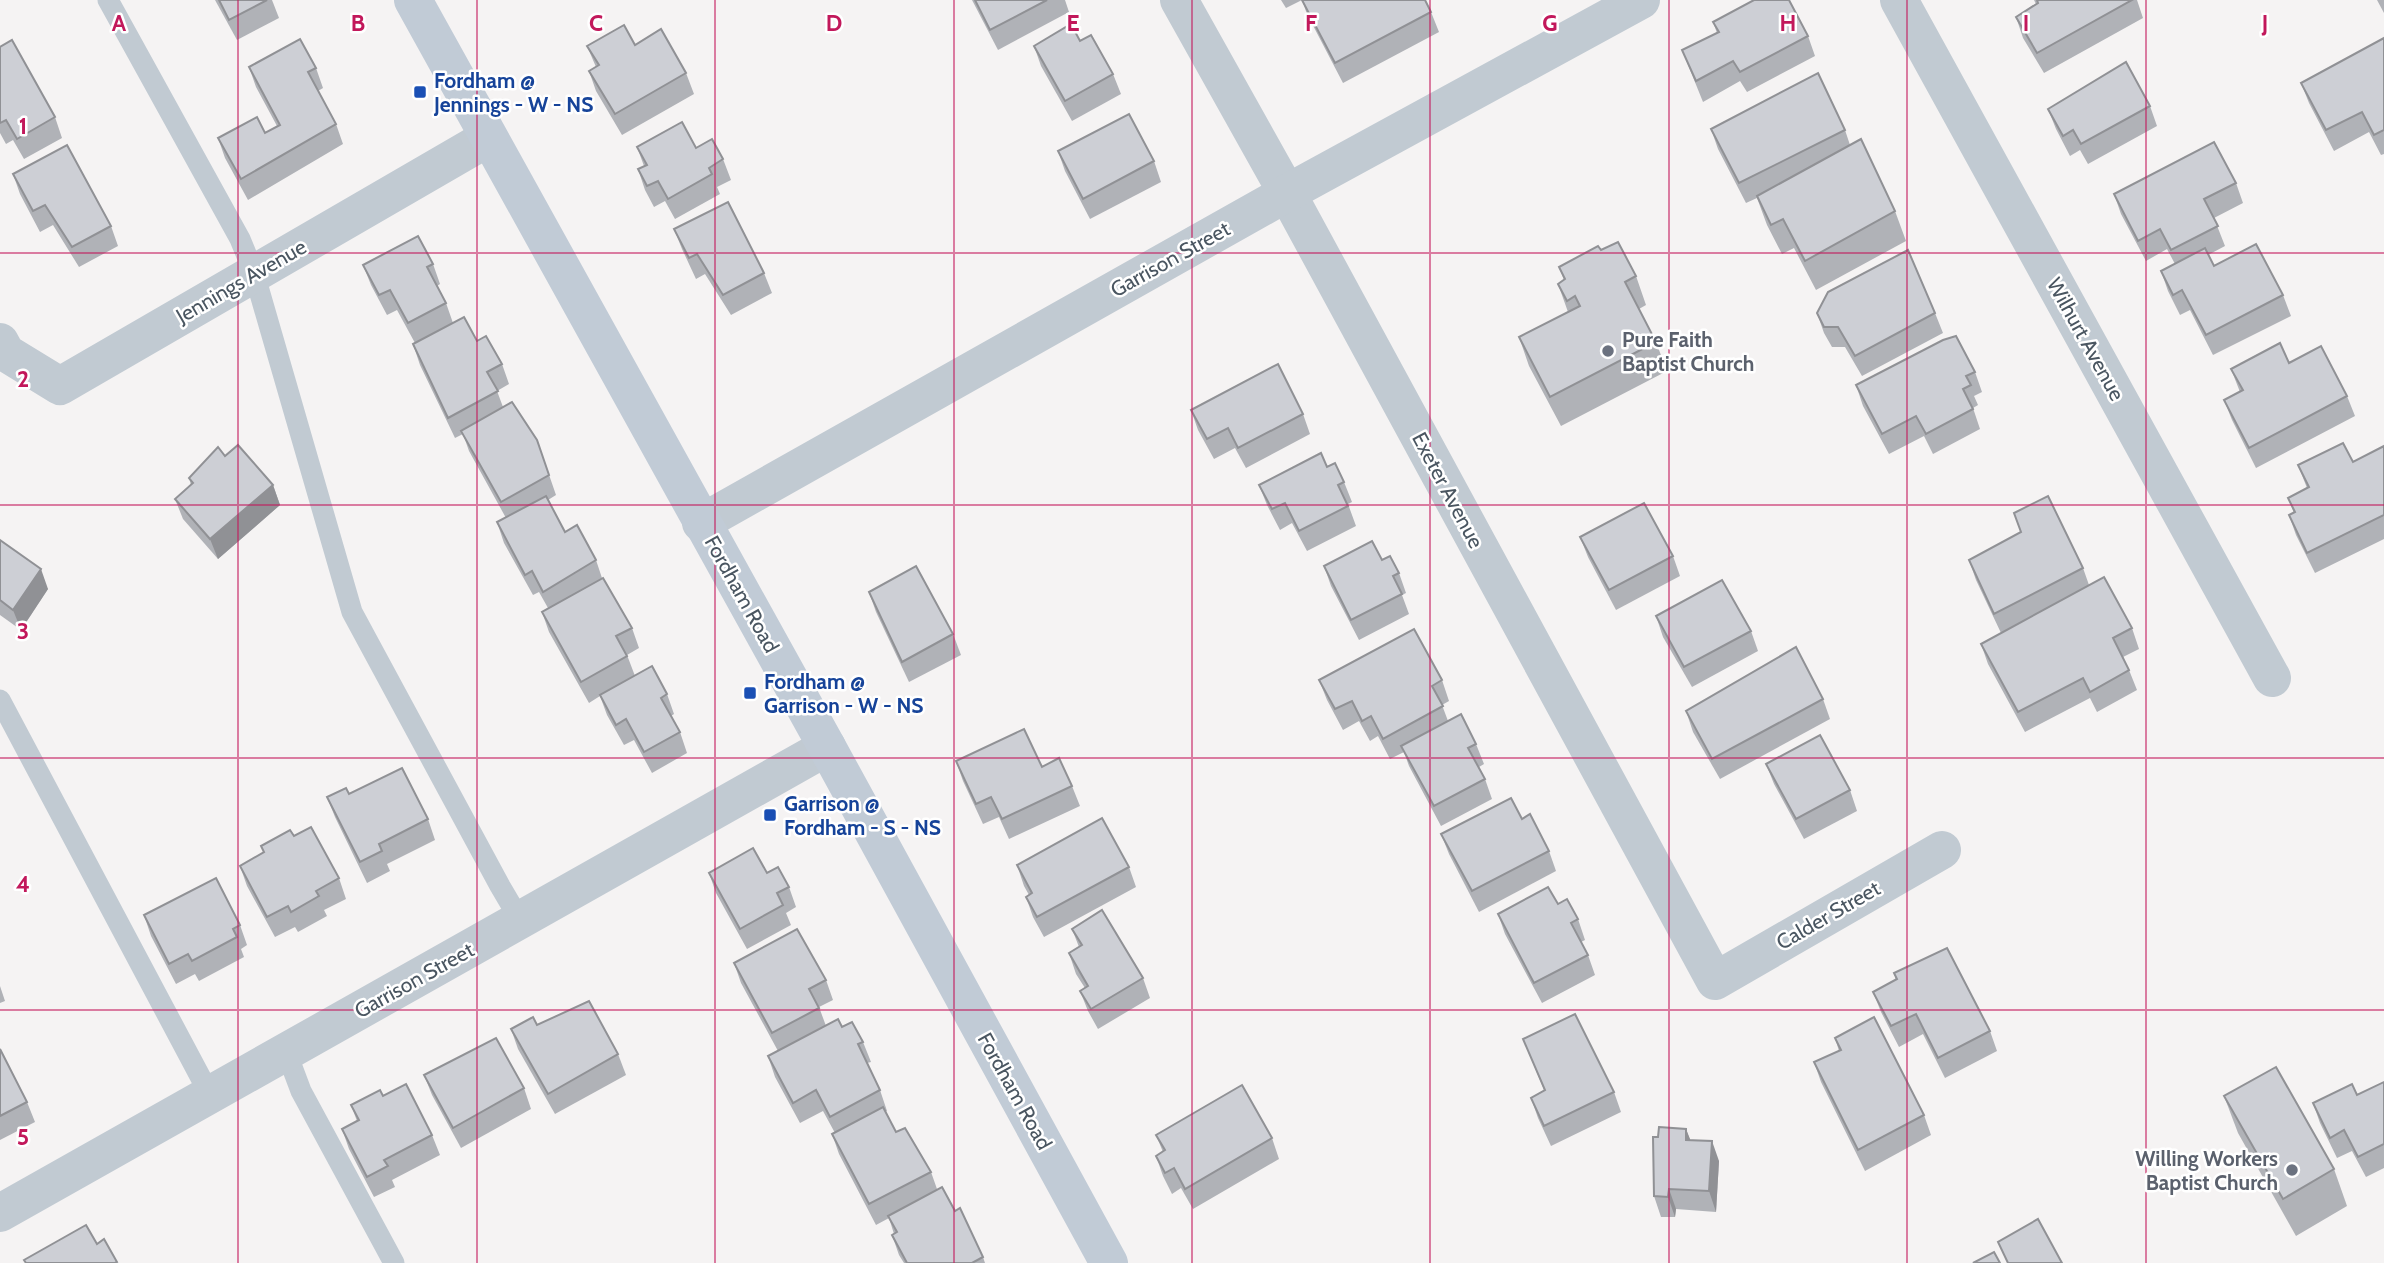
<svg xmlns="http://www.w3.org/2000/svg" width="2384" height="1263" viewBox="0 0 2384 1263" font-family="Cabin,sans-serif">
<rect width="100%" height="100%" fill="#f5f3f3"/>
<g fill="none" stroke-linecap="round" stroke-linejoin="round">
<!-- lane -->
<g stroke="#c1cad2" stroke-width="21">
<polyline points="108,0 240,239 254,273 352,612 500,886 520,920"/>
<polyline points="0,700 210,1095"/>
<polyline points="286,1051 301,1091 394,1263"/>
</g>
<!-- street -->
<g stroke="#c1cad2" stroke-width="38">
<polyline points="1179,0 1287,193 1715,981 1942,850"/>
<polyline points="1899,0 2272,678"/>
<polyline points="0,342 6,353 60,386 488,138"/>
<polyline points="701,523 1287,193 1641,0"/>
<polyline points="0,1213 827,747"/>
</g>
<!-- secondary -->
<polyline stroke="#c1cbd6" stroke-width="38" points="413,0 827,747 1109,1263"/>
</g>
<!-- wall -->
<g fill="#b0b2b7">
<polygon points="215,0 272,0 279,18 237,40"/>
<polygon points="972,0 1065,0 1069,12 998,50"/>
<polygon points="1281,0 1425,0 1431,12 1439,32 1343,83 1307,14 1302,0 1286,8"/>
<polygon points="2034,0 2137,0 2143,18 2044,73 2023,38 2016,17 2036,4"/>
<polygon points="2377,0 2384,0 2384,13"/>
<polygon points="1713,22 1808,36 1815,56 1747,92 1740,81 1703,102 1682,50 1717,33"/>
<polygon points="2384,38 2384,154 2381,155 2369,132 2334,151 2309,103 2301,83"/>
<polygon points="635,45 686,73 694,94 622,135 596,91 589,71 596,67 587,46"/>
<polygon points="1034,46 1113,74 1121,94 1072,121 1041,66"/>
<polygon points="0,47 55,117 62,138 24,159 13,140 6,144 0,133"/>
<polygon points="249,67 316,68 323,88 318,91 336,124 343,144 248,200 225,158 218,138 265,133 277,126 256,87"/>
<polygon points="2150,106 2157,126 2088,164 2080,150 2070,156 2056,129 2048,109"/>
<polygon points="1711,129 1845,130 1850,145 1895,211 1906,241 1816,290 1794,248 1782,254 1767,225 1757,198 1746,203 1718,149"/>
<polygon points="637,147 696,148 723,159 731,180 717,187 720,194 675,219 665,201 654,207 645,190 638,169 644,166"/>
<polygon points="1058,151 1154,161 1161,182 1090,219 1065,171"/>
<polygon points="13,174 111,226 118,246 79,267 53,225 40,232 20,194"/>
<polygon points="2236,183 2243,203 2214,218 2225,246 2208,255 2214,266 2283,295 2291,316 2213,355 2190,310 2180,315 2168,291 2161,271 2175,264 2167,249 2146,261 2121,214 2114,194"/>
<polygon points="674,229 764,273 772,293 731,315 705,274 696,279 682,249"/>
<polygon points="1601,250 1636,276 1646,305 1639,309 1656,342 1667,371 1561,426 1529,366 1519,337 1568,312 1558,284 1564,280 1559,267"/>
<polygon points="433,264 440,284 437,286 446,303 453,323 477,341 502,364 509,384 497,391 503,407 537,440 556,495 548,500 565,532 596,560 602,578 632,628 639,648 627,655 635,676 667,694 674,714 671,716 680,732 687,753 652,773 634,740 624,745 607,715 600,696 589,703 549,632 542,612 548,608 539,592 533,595 504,543 497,522 506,518 469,451 463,434 455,438 420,365 413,344 415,343 397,310 387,315 371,285 363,265"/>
<polygon points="1817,313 1935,313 1943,333 1862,376 1845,347 1832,347 1824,333"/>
<polygon points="2289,363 2347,396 2355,416 2256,468 2232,420 2224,400 2240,392 2231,369"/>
<polygon points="1975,372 1982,392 1974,396 1978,405 1973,408 1980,429 1933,454 1924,436 1889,454 1863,406 1856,385"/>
<polygon points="1191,410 1303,414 1310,434 1246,468 1235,448 1214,459 1198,430"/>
<polygon points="2384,446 2384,539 2315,573 2296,535 2289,515 2294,513 2288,498 2307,488 2298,465 2353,462"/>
<polygon points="1327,467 1344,482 1352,502 1348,504 1356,526 1307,551 1292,523 1280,530 1267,505 1259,485"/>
<polygon points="189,478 273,485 280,505 218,559 183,519 175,499 191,485"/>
<polygon points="1580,537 1673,556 1680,576 1616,610 1588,557"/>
<polygon points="0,540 48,589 21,630 0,615"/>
<polygon points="1382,560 1399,573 1406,593 1402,595 1409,614 1359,640 1331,586 1324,566"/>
<polygon points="1969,560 2083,568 2089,585 2132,628 2139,649 2123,657 2129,670 2137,690 2097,712 2090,698 2025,732 1988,664 1981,644 2001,633 1976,580"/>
<polygon points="869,592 953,634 961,655 909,682 876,612"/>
<polygon points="1656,616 1751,631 1758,651 1692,687 1663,637"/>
<polygon points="1319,680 1442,680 1449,701 1442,705 1448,721 1476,744 1484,764 1479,767 1485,779 1492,799 1441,826 1409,766 1404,752 1390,759 1378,736 1370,741 1359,721 1343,730 1327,700"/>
<polygon points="1823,699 1830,719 1720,779 1693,732 1686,711"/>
<polygon points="956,761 1042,767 1072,786 1080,806 1009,839 999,817 983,824 963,781"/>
<polygon points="1766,764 1850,790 1857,811 1804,839 1774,784"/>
<polygon points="349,794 428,819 435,840 387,864 390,871 367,883 335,817 327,797"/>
<polygon points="1522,819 1549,851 1556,871 1479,912 1449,854 1441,834"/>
<polygon points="294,836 339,878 346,899 324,910 327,916 298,932 295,927 275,937 247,886 240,866"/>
<polygon points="1017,865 1129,867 1136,887 1044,937 1033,917 1026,897 1029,895 1024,886"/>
<polygon points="709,873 767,873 789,887 796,907 786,913 791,925 747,949 716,893"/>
<polygon points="1558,904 1578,919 1585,940 1581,942 1588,955 1595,975 1542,1003 1505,934 1498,914"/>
<polygon points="144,915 240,925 247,945 241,949 244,957 199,981 195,974 176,984 151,936"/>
<polygon points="1072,929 1143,978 1150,998 1098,1029 1088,1011 1080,991 1085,988 1076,974 1069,953 1079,947"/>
<polygon points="734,963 826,980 833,1000 819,1007 826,1026 842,1027 863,1042 871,1062 867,1063 880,1090 887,1111 885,1112 896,1132 931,1172 937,1189 955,1211 983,1257 985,1263 904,1263 899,1255 892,1235 894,1234 889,1218 876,1225 839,1154 832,1134 835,1133 823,1111 800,1123 775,1077 768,1056 778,1051 741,983"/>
<polygon points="1894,973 1990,1031 1997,1051 1945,1078 1923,1034 1899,1047 1881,1012 1873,992 1896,980"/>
<polygon points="0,986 5,1001 0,1003"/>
<polygon points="511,1029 618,1054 626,1075 555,1114 518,1049"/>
<polygon points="1835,1038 1924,1115 1931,1135 1865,1171 1821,1082 1814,1062 1839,1051"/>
<polygon points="1523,1039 1614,1092 1621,1112 1551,1146 1538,1118 1531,1098 1544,1090"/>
<polygon points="0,1049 27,1102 35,1122 0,1140"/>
<polygon points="424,1075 524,1088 531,1109 461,1148 432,1095"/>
<polygon points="2384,1082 2384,1168 2366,1177 2352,1151 2337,1158 2320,1123 2313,1103 2357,1095"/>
<polygon points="383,1096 432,1135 440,1155 392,1180 395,1187 374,1197 349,1149 342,1129 357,1121 351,1105"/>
<polygon points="2224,1096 2334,1169 2347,1206 2296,1236 2238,1133"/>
<polygon points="1686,1129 1690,1140 1719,1161 1716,1212 1676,1209 1675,1217 1661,1217 1654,1196 1658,1137"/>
<polygon points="1156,1135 1272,1138 1279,1159 1193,1209 1181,1188 1172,1194 1163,1176 1156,1156 1163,1152"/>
</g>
<!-- shaded-wall -->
<g fill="#909195">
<polygon points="273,485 280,505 218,559 210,539"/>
<polygon points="41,569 48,589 21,630 13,610"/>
<polygon points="1686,1129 1694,1149 1686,1140"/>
<polygon points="1712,1141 1719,1161 1716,1212 1709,1191"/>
<polygon points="1669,1189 1676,1209 1675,1217 1668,1197"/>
</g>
<!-- building -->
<g fill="#cdcfd5" stroke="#909195" stroke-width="2">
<polygon points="219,0 267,0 229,20"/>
<polygon points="975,0 1047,0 990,30"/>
<polygon points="1302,0 1425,0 1431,12 1335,63"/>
<polygon points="1754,0 1789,0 1808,36 1740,72 1733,61 1696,81 1682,50 1719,32 1713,22"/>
<polygon points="2037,0 2132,0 2037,53 2016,17 2038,3"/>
<polygon points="1071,24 1080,41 1091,35 1113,74 1065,101 1034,46"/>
<polygon points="624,25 635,45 661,29 686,73 615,114 589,71 599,65 587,46"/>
<polygon points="2384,38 2384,130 2374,135 2362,112 2326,130 2301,83"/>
<polygon points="300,39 316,68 308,72 336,124 241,179 218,138 257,117 265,133 280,125 249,67"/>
<polygon points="12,40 55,117 17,139 6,120 0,123 0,47"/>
<polygon points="2126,62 2150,106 2081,144 2073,130 2063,136 2048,109"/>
<polygon points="1818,73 1845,130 1739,183 1711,129"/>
<polygon points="1129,114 1154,161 1083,199 1058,151"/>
<polygon points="682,122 696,148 712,139 723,159 709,168 712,174 668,199 658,181 647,186 638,169 647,165 637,147"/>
<polygon points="1861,139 1895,211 1805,261 1783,219 1771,225 1757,196"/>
<polygon points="2214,142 2236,183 2204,199 2218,226 2171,250 2160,229 2138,241 2114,194"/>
<polygon points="67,145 111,226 72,247 45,205 33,211 13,174"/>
<polygon points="728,202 764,273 723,295 697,254 689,258 674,229"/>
<polygon points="418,236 433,264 427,267 446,303 408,323 390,290 379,295 363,265"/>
<polygon points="1618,242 1636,276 1625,282 1656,342 1550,397 1519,337 1580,306 1575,296 1567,301 1558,284 1565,279 1559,267 1598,246 1601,250"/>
<polygon points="2256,244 2283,295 2206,335 2182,290 2173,295 2161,271 2205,248 2214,266"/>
<polygon points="1908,250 1935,313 1855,356 1838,327 1824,327 1817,313 1828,292"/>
<polygon points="464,317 477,341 486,336 502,364 487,372 498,391 448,418 413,344"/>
<polygon points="1956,336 1975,372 1966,376 1971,385 1963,389 1973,409 1926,434 1916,416 1882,434 1856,385 1943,340"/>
<polygon points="2280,343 2289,363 2321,346 2347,396 2249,448 2224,400 2243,390 2231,369"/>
<polygon points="1278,364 1303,414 1238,448 1228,428 1207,439 1191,410"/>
<polygon points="512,402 537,440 549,475 501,502 461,431"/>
<polygon points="2343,443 2353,462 2384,446 2384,515 2307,553 2289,515 2295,512 2288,498 2309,487 2298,465"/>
<polygon points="238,445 273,485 210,539 175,499 193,483 189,478 218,447 225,456"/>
<polygon points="1321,453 1327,467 1335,463 1344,482 1338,485 1348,506 1299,531 1285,503 1272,509 1259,485"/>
<polygon points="546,496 565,532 577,525 596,560 543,592 532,571 525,575 497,522"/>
<polygon points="2048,496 2083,568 1994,614 1969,560 2021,532 2014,513"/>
<polygon points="1644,503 1673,556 1609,590 1580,537"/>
<polygon points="0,540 41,569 13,610 0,600"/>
<polygon points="1372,541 1382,560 1390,556 1399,573 1393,576 1402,594 1351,620 1324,566"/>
<polygon points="916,566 953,634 902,662 869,592"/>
<polygon points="2104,577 2132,628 2113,638 2129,670 2090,692 2083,678 2018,712 1981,644"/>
<polygon points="603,578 632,628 616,636 627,656 581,682 542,612"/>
<polygon points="1722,580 1751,631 1684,667 1656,616"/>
<polygon points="1414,629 1442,680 1432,686 1443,706 1383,739 1371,716 1362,721 1352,701 1335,709 1319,680"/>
<polygon points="1796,647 1823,699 1712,759 1686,711"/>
<polygon points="652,666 667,694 661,698 680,732 644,752 626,719 616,725 600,695"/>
<polygon points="1461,714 1476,744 1468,748 1485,779 1434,806 1401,746"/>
<polygon points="1024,729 1042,767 1059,758 1072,786 1002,819 991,797 976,804 956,761"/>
<polygon points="1820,735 1850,790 1796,819 1766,764"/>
<polygon points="402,768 428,819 379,844 382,851 360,862 327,797 346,788 349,794"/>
<polygon points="1511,798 1522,819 1530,814 1549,851 1472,891 1441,834"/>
<polygon points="1102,818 1129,867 1037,917 1026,897 1032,893 1017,865"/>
<polygon points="311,827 339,878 316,891 319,896 291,912 288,906 267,917 240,866 264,852 261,846 290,830 294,836"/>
<polygon points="753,848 767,873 778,867 789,887 777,893 783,905 740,929 709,873"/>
<polygon points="216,878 240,925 233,929 237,937 192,961 188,954 169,964 144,915"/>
<polygon points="1548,887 1558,904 1567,899 1578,919 1571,923 1588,955 1534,983 1498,914"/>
<polygon points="1102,910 1143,978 1091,1009 1080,991 1088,986 1069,953 1082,945 1072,929"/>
<polygon points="797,929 826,980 809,989 819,1008 772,1033 734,963"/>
<polygon points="1947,948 1990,1031 1938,1058 1916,1014 1891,1026 1873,992 1897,979 1894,973"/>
<polygon points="589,1001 618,1054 548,1094 511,1029 533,1017 537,1025"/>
<polygon points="1575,1014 1614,1092 1544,1126 1531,1098 1545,1090 1523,1039"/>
<polygon points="1874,1017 1924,1115 1858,1150 1814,1062 1841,1050 1835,1038"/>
<polygon points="838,1019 842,1027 852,1022 863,1042 858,1044 880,1090 830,1117 816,1090 793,1103 768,1056"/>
<polygon points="496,1038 524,1088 453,1128 424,1075"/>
<polygon points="0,1049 27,1102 0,1116"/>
<polygon points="2276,1067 2334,1169 2283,1199 2224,1096"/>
<polygon points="2384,1082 2384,1144 2358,1157 2344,1130 2330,1138 2313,1103 2352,1084 2357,1095"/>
<polygon points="406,1084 432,1135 384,1160 388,1166 367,1177 342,1129 359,1120 351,1105 380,1090 383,1096"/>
<polygon points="1242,1085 1272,1138 1185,1189 1174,1168 1165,1173 1156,1156 1165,1150 1156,1135"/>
<polygon points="883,1107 896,1132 905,1128 931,1172 869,1204 832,1134"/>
<polygon points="1659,1127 1686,1129 1686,1140 1712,1141 1709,1191 1669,1189 1668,1197 1654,1196 1653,1137 1658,1137"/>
<polygon points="942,1187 955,1211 960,1208 983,1257 972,1263 907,1263 892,1235 897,1232 888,1216"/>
<polygon points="2038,1219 2062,1263 2008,1263 1998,1242"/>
<polygon points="86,1225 97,1244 104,1239 117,1262 115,1263 26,1263 24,1260"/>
<polygon points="1994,1252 2000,1263 1973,1263"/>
</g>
<!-- grid -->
<path fill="none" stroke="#c2185b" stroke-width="2" stroke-opacity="0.55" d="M238,0V1263M477,0V1263M715,0V1263M954,0V1263M1192,0V1263M1430,0V1263M1669,0V1263M1907,0V1263M2146,0V1263M0,253H2384M0,505H2384M0,758H2384M0,1010H2384"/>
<!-- markers -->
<g fill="#1a4fb4" stroke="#fff" stroke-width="2.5">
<rect x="413" y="85" width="14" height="14" rx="3.5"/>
<rect x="743" y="686" width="14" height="14" rx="3.5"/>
<rect x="763" y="808" width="14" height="14" rx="3.5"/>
</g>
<g fill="#6b7280" stroke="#fff" stroke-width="2.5">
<circle cx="1608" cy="351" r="7"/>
<circle cx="2292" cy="1170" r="7"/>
</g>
<g text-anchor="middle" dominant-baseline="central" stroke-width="5" stroke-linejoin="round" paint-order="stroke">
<!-- transit labels -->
<g font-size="21" font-weight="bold" fill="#164399" stroke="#fff" text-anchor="start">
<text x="434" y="80">Fordham @<tspan x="434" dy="24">Jennings - W - NS</tspan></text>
<text x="764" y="681">Fordham @<tspan x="764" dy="24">Garrison - W - NS</tspan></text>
<text x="784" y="803">Garrison @<tspan x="784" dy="24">Fordham - S - NS</tspan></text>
</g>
<!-- street labels -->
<g font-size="21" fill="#4a5661" stroke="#fff">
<text transform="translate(1170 259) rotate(-29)">Garrison Street</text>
<text transform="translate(241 281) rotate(-30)">Jennings Avenue</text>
<text transform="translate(2086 339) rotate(61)">Wilhurt Avenue</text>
<text transform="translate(1448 490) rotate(62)">Exeter Avenue</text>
<text transform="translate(742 594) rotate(61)">Fordham Road</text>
<text transform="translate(1828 915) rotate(-30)">Calder Street</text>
<text transform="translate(414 980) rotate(-29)">Garrison Street</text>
<text transform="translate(1015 1091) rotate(61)">Fordham Road</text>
</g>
<!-- worship labels -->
<g font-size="21" font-weight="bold" fill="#5b616d" stroke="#fff" text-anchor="start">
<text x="1622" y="339">Pure Faith<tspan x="1622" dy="24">Baptist Church</tspan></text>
<text x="2278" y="1158" text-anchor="end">Willing Workers<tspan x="2278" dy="24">Baptist Church</tspan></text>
</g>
</g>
<g font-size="23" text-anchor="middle" font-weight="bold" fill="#c2185b" stroke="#fff" stroke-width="5" stroke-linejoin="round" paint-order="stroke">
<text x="119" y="31">A</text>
<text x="358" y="31">B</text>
<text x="596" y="31">C</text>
<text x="834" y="31">D</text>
<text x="1073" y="31">E</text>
<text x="1311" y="31">F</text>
<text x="1550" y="31">G</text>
<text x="1788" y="31">H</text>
<text x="2026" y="31">I</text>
<text x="2265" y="31">J</text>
<text x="23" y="134">1</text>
<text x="23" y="387">2</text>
<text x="23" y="639">3</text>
<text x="23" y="892">4</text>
<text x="23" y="1145">5</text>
</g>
</svg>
